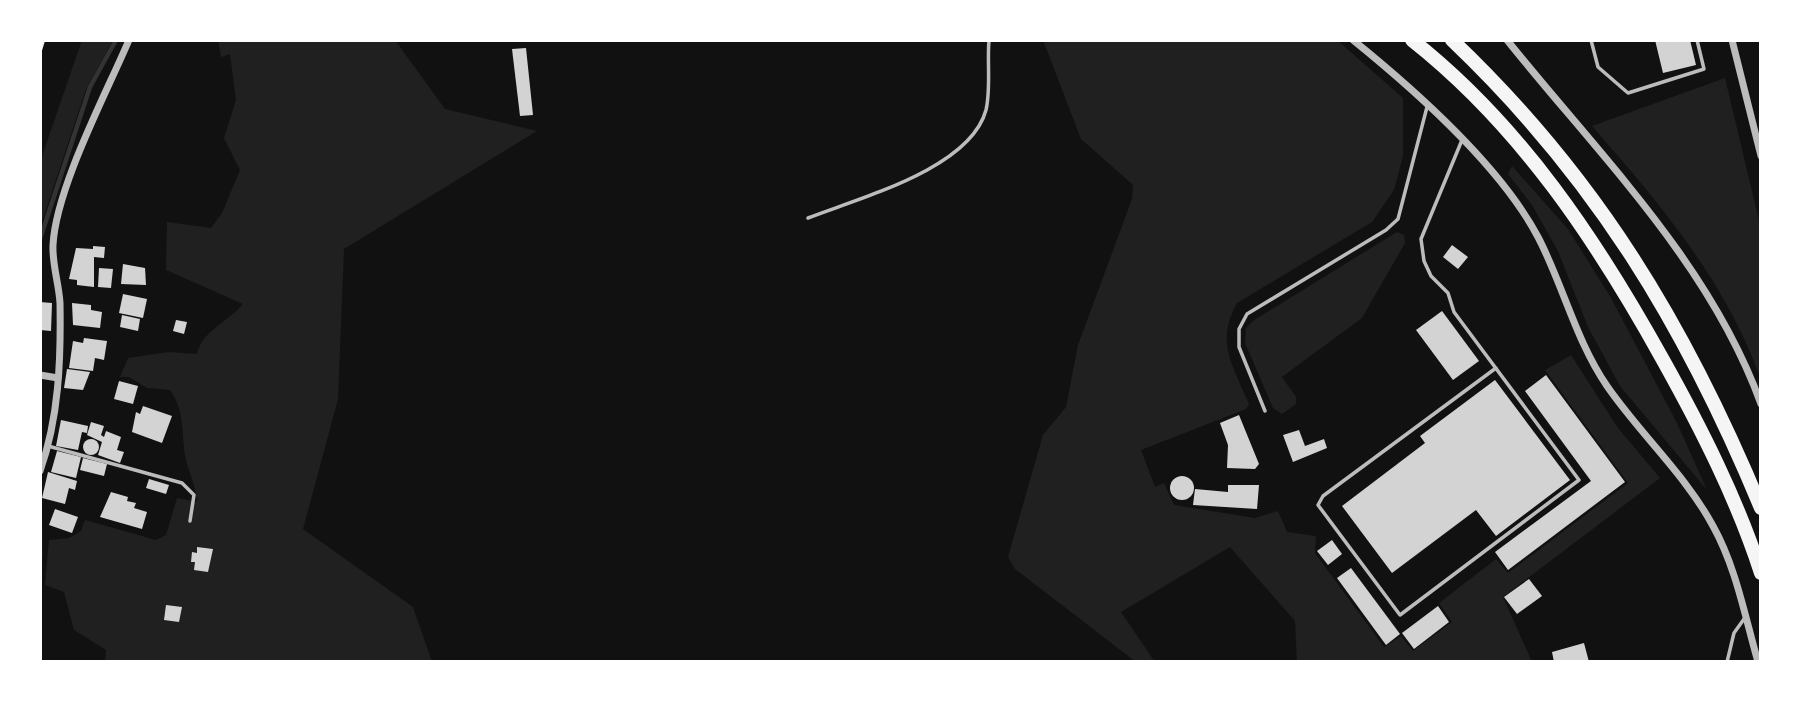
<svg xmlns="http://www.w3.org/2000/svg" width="1801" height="702" viewBox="0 0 1801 702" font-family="Merriweather,serif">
<rect width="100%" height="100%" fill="#111"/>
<!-- green -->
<g fill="#202020">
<polygon points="82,40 113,40 86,89 40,228 40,162"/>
<path d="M218,40H395L445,109L537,131L344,249L338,399L303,529L413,607L432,662H105L106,650L74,630L64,592L45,585L49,540L69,538L81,531L85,520L156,540L166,535L177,498L197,502C196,483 185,466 184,448C182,427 183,408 170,390L147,388L129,377H120L128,358L169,352L197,354C201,332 229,321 243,304L166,270L167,222L211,228L222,213L240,170L224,138L236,100L230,54L221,57Z"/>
<path d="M1043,40H1337L1403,98V156L1394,190L1372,222L1237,303C1215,342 1233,366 1249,404L1246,409L1141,450L1155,487L1164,483L1174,505L1255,518L1278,511L1287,532L1316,536L1315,553L1384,647L1401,636L1413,651L1452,622L1439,603L1496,559L1508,573L1628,483L1545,370L1571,355L1618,428L1660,478L1503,597L1532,662H1297L1295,621L1230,547L1121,612L1155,662H1136L1015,569L1008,557L1043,435L1066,407L1078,345L1132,199L1133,185L1081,139Z"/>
<path d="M1725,78L1761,229V380C1726,281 1660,204 1592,126Z"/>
<polygon points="1512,166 1568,229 1611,298 1677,423 1707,490 1620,386 1588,327 1558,251 1532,205 1508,174"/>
<polygon points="1397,232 1404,235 1405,243 1362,318 1282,377 1296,397 1296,404 1282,414 1273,408 1245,343 1246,328 1254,320"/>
</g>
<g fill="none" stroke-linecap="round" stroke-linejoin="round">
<!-- stream -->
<g stroke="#333" stroke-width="4.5">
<polyline points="40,239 90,87 116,40"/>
<polyline points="40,526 40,559"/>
</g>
</g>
<!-- building -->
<g fill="#d3d3d3">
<polygon points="1655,40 1690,40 1696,65 1663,73"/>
<polygon points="526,48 533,115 520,116 512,49"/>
<polygon points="1452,245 1468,257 1458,269 1443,257"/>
<polygon points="93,246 105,247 104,258 94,257 94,287 77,285 77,280 69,279 76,248 93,249"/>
<polygon points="123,264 145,268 146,285 121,284"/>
<polygon points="99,268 113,269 111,288 98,287"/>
<polygon points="123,294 147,299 143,318 119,313"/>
<polygon points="40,302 52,303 51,331 40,330"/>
<polygon points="72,303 91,305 91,310 102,312 100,328 73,325"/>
<polygon points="1442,311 1479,361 1453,380 1416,330"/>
<polygon points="122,315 140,319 138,331 120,327"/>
<polygon points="176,320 187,322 184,334 173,331"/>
<polygon points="84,338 107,341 104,360 95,358 93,371 69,368 73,341 83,343"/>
<polygon points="67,369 90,372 83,390 64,388"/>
<polygon points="1546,375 1625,482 1508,570 1495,552 1591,481 1525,391"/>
<polygon points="1495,380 1570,480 1496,536 1476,510 1392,573 1342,506 1425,443 1420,436"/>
<polygon points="119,381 138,386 133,404 114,399"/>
<polygon points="143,406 172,416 162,443 132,432 136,412 140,414"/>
<polygon points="1239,415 1259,464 1255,469 1227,468 1228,445 1220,423"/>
<polygon points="61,420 88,426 87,433 82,432 78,450 56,446"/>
<polygon points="91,422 104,426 101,435 104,437 106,431 121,437 117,450 124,452 120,463 98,455 102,442 87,435"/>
<polygon points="1299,430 1305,446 1324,439 1327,448 1293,462 1283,435"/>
<circle cx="91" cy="447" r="8"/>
<polygon points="57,451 81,457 76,478 51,472"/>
<polygon points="83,458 107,464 104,476 80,470"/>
<polygon points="48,472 77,481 75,490 69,488 65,504 42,498"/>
<circle cx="1182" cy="488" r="12"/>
<polygon points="149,479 169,485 166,494 146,488"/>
<polygon points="1228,485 1259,485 1257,509 1193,505 1195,489 1228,492"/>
<polygon points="111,492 128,497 127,501 136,503 134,508 147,512 142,529 100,517"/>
<polygon points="55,509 78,517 72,533 49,525"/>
<polygon points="1332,540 1342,554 1328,565 1317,551"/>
<polygon points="197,547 213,549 208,572 194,570 195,562 191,562 192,552 197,553"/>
<polygon points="1351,568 1400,634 1386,645 1337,578"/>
<polygon points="1529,579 1542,596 1517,614 1504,597"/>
<polygon points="166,605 182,607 179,622 164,620"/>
<polygon points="1438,606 1449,622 1414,649 1402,633"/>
<polygon points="1584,643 1589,662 1554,662 1552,652"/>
</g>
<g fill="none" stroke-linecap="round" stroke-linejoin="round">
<!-- path -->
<polyline stroke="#f5f5f5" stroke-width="2.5" points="40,53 44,40"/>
<!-- service -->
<g stroke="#bcbcbc" stroke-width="3.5">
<polyline points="1591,40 1598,67 1628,93 1704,69 1697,40"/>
<polyline points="1462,140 1421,239 1424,261 1431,276 1448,293 1454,312 1579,480 1400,615 1318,505 1323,496 1496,368"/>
<path d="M808,218C859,198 970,169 986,110C991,89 987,62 989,40"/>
<polyline points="1265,411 1239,347 1239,329 1247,314 1386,230 1398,219 1427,107"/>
<polyline points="48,446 182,483 194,495 190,521"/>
<polyline points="1727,662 1734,633 1744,619"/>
</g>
<!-- minor -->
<g stroke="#bcbcbc" stroke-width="7">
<path d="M1353,40C1416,91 1500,165 1538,237C1563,285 1576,341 1607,386C1640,434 1685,474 1713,526C1736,567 1745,617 1758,662"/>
<path d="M1507,40C1599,155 1710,263 1761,404"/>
<polyline points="1732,40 1761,156"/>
<polyline points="40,375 58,378"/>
<path d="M40,471C59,418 61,359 60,303C59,284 52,264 53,245C56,188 106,94 129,40"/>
</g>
<!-- motorway -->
<g stroke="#f5f5f5" stroke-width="14">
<path d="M1412,40C1521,126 1597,241 1663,360C1701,428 1737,499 1761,573"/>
<path d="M1452,40C1596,177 1685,325 1761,508"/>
</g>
</g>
<!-- border -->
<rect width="1801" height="702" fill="none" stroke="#ffffff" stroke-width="84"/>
</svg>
